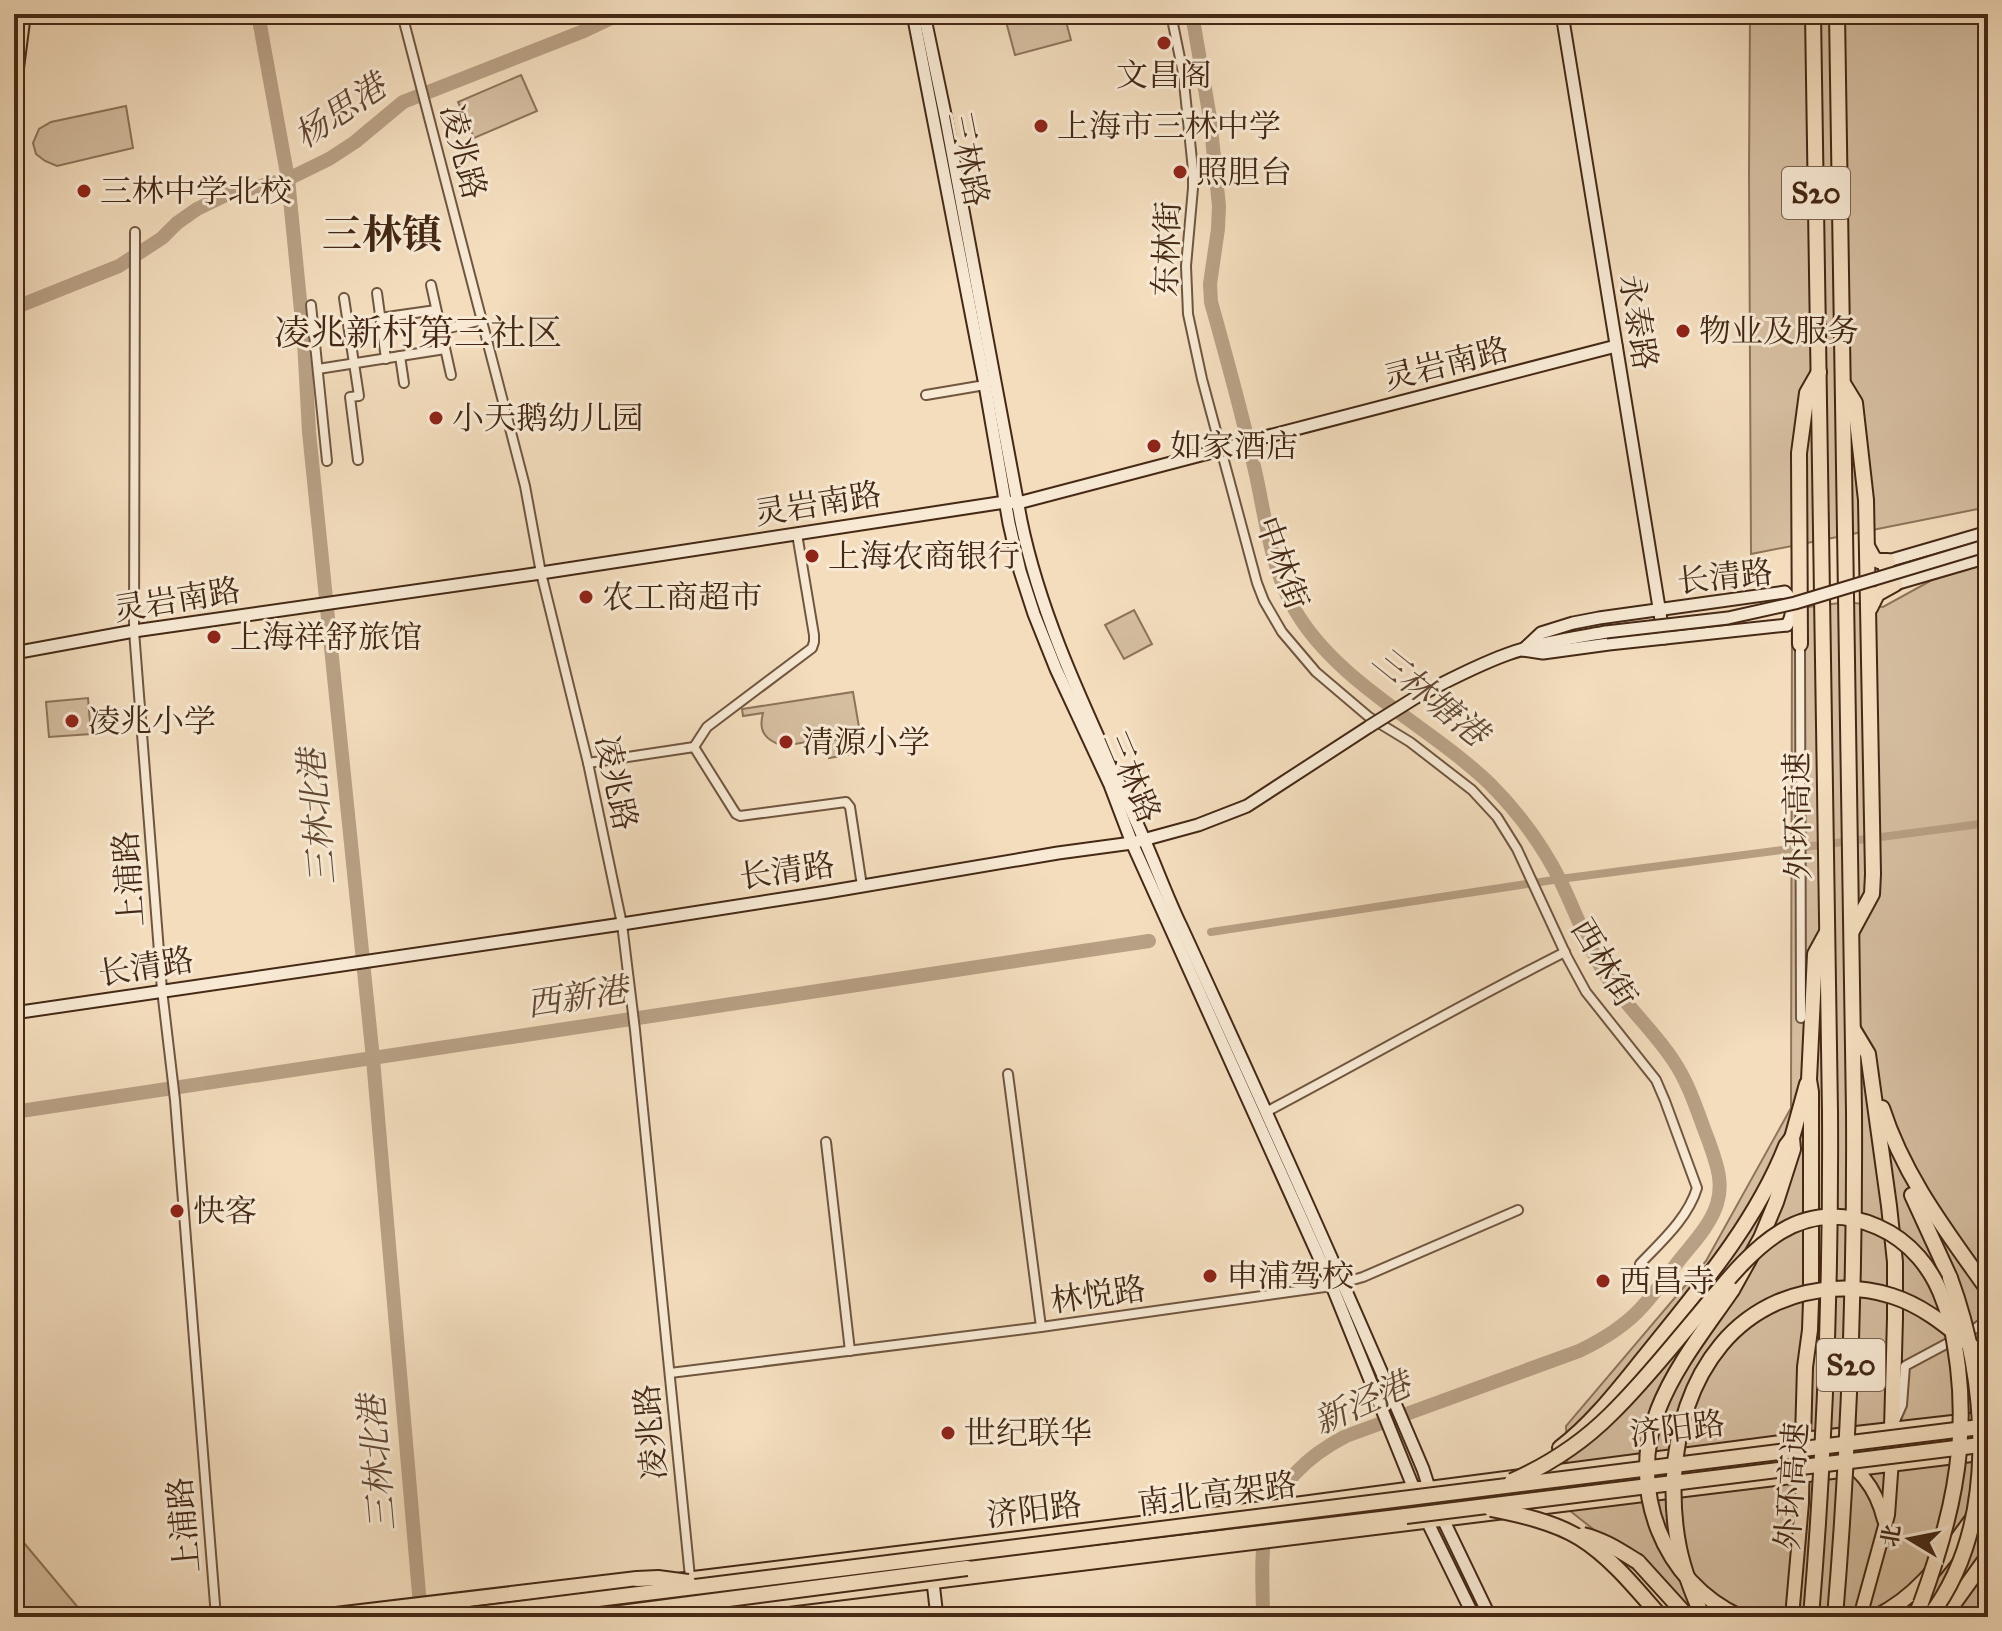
<svg xmlns="http://www.w3.org/2000/svg" width="2002" height="1631" viewBox="0 0 2002 1631" font-family="'IM FELL Great Primer','Noto Serif SC',serif">
<rect width="100%" height="100%" fill="#f3ddbd"/>
<filter id="stains"><feTurbulence type="fractalNoise" baseFrequency=".0025" numOctaves="4"/><feColorMatrix values="0 0 0 0 .2 0 0 0 0 .09 0 0 0 0 .02 0 0 0 .5 -.17"/></filter>
<radialGradient id="worn" r=".72"><stop offset=".6" stop-color="#630" stop-opacity="0"/><stop offset="1" stop-color="#630" stop-opacity=".3"/></radialGradient>
<!-- green -->
<g fill="#d5bea0" stroke="#8d745a" stroke-width="2">
<polygon points="1004,14 1064,14 1071,40 1015,55"/>
<polygon points="1750,14 1988,14 1988,507 1751,554 1749,172"/>
<polygon points="521,75 537,111 474,138 458,102"/>
<polygon points="126,106 133,148 57,166 45,161 36,154 33,143 39,129 51,122"/>
<polygon points="1988,563 1988,1617 1678,1617 1637,1564 1569,1510 1566,1426 1706,1261 1791,1108 1792,609 1848,602 1883,607 1932,580"/>
<polygon points="1134,610 1152,644 1124,659 1105,625"/>
<path d="M853,692L860,733L783,746C765,740 758,731 763,713L743,716L742,709Z"/>
<polygon points="88,698 91,734 49,737 46,702"/>
<polygon points="861,735 863,752 829,758 826,741"/>
<polygon points="14,1531 86,1617 14,1617"/>
</g>
<g fill="none" stroke-linecap="round" stroke-linejoin="round">
<!-- canal -->
<polyline stroke="#b8a084" stroke-width="8" points="1211,932 1560,879 1988,823"/>
<!-- river -->
<g stroke="#b8a084" stroke-width="14">
<polyline points="258,14 288,179 304,341 309,432 373,1059 421,1617"/>
<path d="M1192,14L1210,118L1219,206L1218,229L1210,284L1211,302C1227,359 1243,417 1256,475C1266,521 1271,569 1295,610C1337,683 1430,726 1490,784C1519,813 1543,846 1561,882C1575,911 1586,942 1602,969C1622,1003 1652,1028 1673,1060C1690,1085 1698,1114 1709,1142C1716,1162 1724,1182 1717,1204C1710,1226 1692,1244 1678,1262C1666,1277 1655,1293 1642,1307C1625,1326 1602,1340 1579,1351L1346,1436C1309,1455 1275,1485 1266,1528C1260,1557 1263,1588 1263,1617"/>
<polyline points="14,308 119,266 162,238 177,223 197,209 226,195 288,179 329,159 355,142 403,102 584,31 620,14"/>
<polyline points="14,1112 1149,941"/>
</g>
<defs>
<g id="street">
<polyline points="402,14 525,486 541,573 588,763 622,924 635,1030 693,1607"/>
<path d="M1171,14L1183,73L1193,170V188L1186,266L1188,314L1202,379L1257,583L1264,601L1282,632L1316,672L1369,717L1410,742L1472,790L1497,817L1517,849L1567,957L1586,992L1656,1080L1665,1101L1697,1188C1688,1218 1661,1242 1640,1264"/>
<polyline points="135,232 134,631 162,990 175,1100 216,1617"/>
<polyline points="431,285 451,375"/>
<polyline points="377,293 386,359"/>
<polyline points="344,298 359,396 350,397 358,460"/>
<polyline points="311,305 327,461"/>
<polyline points="380,318 436,310"/>
<polyline points="441,330 482,320"/>
<polyline points="400,356 404,383"/>
<polyline points="318,369 445,349"/>
<polyline points="926,395 985,385"/>
<polyline points="1800,644 1801,1018"/>
<polyline points="694,747 707,727 812,648 814,642 814,635 797,534"/>
<polyline points="588,763 694,747 736,814 740,816 846,802 850,807 862,886"/>
<polyline points="1008,1074 1041,1327"/>
<path d="M1266,1112C1366,1059 1464,1003 1565,952"/>
<polyline points="826,1142 850,1351"/>
<polyline points="670,1373 1041,1327 1332,1286 1363,1277 1518,1210"/>
<polyline points="1895,1421 1902,1405 1905,1366 1976,1328 1988,1318"/>
</g>
<g id="secondary">
<polyline points="913,14 985,385 1009,523 1020,571 1034,614 1056,669 1110,785 1132,843 1332,1286 1427,1521 1474,1617"/>
<path d="M924,14L946,119L1021,521C1044,632 1098,733 1143,837C1156,866 1167,897 1181,926C1264,1106 1346,1287 1423,1469L1431,1494"/>
<polyline points="1562,14 1664,638"/>
<polyline points="1257,439 1616,346"/>
<polyline points="1884,567 1888,561 1988,532"/>
<polyline points="1888,582 1895,584 1988,557"/>
<path d="M1523,650L1541,633L1573,623L1599,618L1785,592C1794,600 1793,615 1787,625"/>
<polyline points="1523,650 1543,653 1609,644 1787,625"/>
<polyline points="14,653 134,631 541,573 1005,502 1018,503 1205,454"/>
<path d="M1418,696C1447,681 1477,665 1508,654C1539,643 1573,638 1606,632"/>
<polyline points="14,1013 622,924 827,892 1058,853 1132,843 1198,825 1247,806 1370,726"/>
<polyline points="1440,1513 1490,1617"/>
<polyline points="933,1582 937,1617"/>
</g>
<g id="primary">
<polyline points="14,91 24,14"/>
<path d="M1823,1442C1854,1467 1874,1479 1884,1520"/>
<polyline points="677,1580 1302,1503 1414,1488 1429,1488 1803,1439 1988,1418"/>
<polyline points="663,1617 795,1599 1988,1453"/>
<polyline points="1792,1617 1802,1503 1803,1443"/>
<polyline points="1860,1617 1888,1515 1892,1460"/>
</g>
<g id="highway">
<polyline points="1813,14 1830,1112"/>
<polyline points="1837,14 1854,1112"/>
<polyline points="14,37 17,14"/>
<polyline points="1844,385 1855,403 1866,500 1873,874 1872,894 1852,931"/>
<polyline points="1868,548 1874,559 1879,561 1888,561"/>
<polyline points="1870,608 1877,594 1895,584"/>
<polyline points="1800,644 1799,453 1807,393 1819,372"/>
<polyline points="1853,1029 1868,1054 1889,1206 1895,1262 1895,1318 1892,1429"/>
<path d="M1882,1108C1904,1177 1947,1232 1988,1290"/>
<polyline points="1912,1195 1950,1278"/>
<polyline points="1732,1290 1761,1238 1776,1202 1793,1149 1792,1138 1807,1084"/>
<polyline points="1803,1439 1805,1367 1810,1330 1811,1301 1811,1092 1809,1080 1815,954 1827,932"/>
<path d="M1560,1448C1594,1422 1620,1387 1647,1354C1699,1289 1755,1224 1786,1146L1792,1138"/>
<polyline points="1638,1562 1688,1617"/>
<polyline points="967,1568 1406,1516"/>
<polyline points="319,1617 637,1579"/>
<polyline points="452,1617 470,1615"/>
<path d="M1876,1617C1930,1590 1951,1544 1988,1499"/>
<polyline points="1915,1617 1921,1603"/>
<polyline points="1944,1617 1988,1556"/>
</g>
</defs>
<!-- street casing -->
<use href="#street" stroke="#70563f" stroke-width="12"/>
<!-- secondary casing -->
<use href="#secondary" stroke="#452915" stroke-width="15"/>
<!-- primary casing -->
<use href="#primary" stroke="#452915" stroke-width="16"/>
<!-- highway casing -->
<use href="#highway" stroke="#452915" stroke-width="18"/>
<!-- street -->
<use href="#street" stroke="#f7e9d4" stroke-width="8"/>
<!-- secondary -->
<use href="#secondary" stroke="#f7e9d4" stroke-width="11"/>
<!-- primary -->
<use href="#primary" stroke="#f3ddbd" stroke-width="12"/>
<!-- highway -->
<use href="#highway" stroke="#f3ddbd" stroke-width="14"/>
<defs>
<g id="secondary-bridge">
<polyline points="1205,454 1257,439"/>
<polyline points="1606,632 1728,618 1795,603 1988,545"/>
<polyline points="1370,726 1418,696"/>
</g>
<g id="highway-bridge">
<path d="M1732,1290C1706,1328 1675,1366 1658,1410C1627,1489 1663,1582 1740,1617"/>
<path d="M1512,1481C1550,1464 1582,1443 1611,1414C1643,1383 1671,1347 1699,1314C1746,1258 1794,1190 1878,1227C1910,1241 1933,1269 1944,1302C1952,1322 1955,1345 1958,1367C1968,1451 1950,1524 1921,1603"/>
<path d="M1491,1509C1521,1515 1554,1522 1580,1538C1612,1558 1637,1590 1661,1617"/>
<polyline points="1406,1516 1988,1444"/>
<path d="M1583,1535C1604,1540 1620,1551 1638,1562"/>
<polyline points="637,1579 658,1578 688,1582"/>
<polyline points="470,1615 1988,1426"/>
<polyline points="590,1617 967,1568"/>
<path d="M1703,1617C1693,1595 1684,1572 1679,1548C1661,1458 1686,1342 1778,1302C1814,1287 1854,1284 1892,1296C1930,1308 1956,1335 1988,1359"/>
<path d="M1811,1617C1825,1449 1831,1281 1830,1112"/>
<path d="M1835,1617C1849,1449 1855,1281 1854,1112"/>
<path d="M1929,1617C2000,1525 1988,1381 1950,1278"/>
</g>
</defs>
<!-- secondary-bridge casing -->
<use href="#secondary-bridge" stroke="#452915" stroke-width="15" stroke-linecap="butt"/>
<!-- highway-bridge casing -->
<use href="#highway-bridge" stroke="#452915" stroke-width="18" stroke-linecap="butt"/>
<!-- secondary-bridge -->
<use href="#secondary-bridge" stroke="#f7e9d4" stroke-width="11"/>
<!-- highway-bridge -->
<use href="#highway-bridge" stroke="#f3ddbd" stroke-width="14"/>
</g>
<!-- markers -->
<g fill="#8f2418" stroke="#f7e9d4" stroke-width="3">
<circle cx="1164" cy="43" r="8"/>
<circle cx="1041" cy="126" r="8"/>
<circle cx="1180" cy="172" r="8"/>
<circle cx="84" cy="191" r="8"/>
<circle cx="1683" cy="331" r="8"/>
<circle cx="436" cy="418" r="8"/>
<circle cx="1154" cy="446" r="8"/>
<circle cx="812" cy="556" r="8"/>
<circle cx="586" cy="597" r="8"/>
<circle cx="214" cy="637" r="8"/>
<circle cx="72" cy="721" r="8"/>
<circle cx="786" cy="742" r="8"/>
<circle cx="177" cy="1211" r="8"/>
<circle cx="1210" cy="1276" r="8"/>
<circle cx="1603" cy="1281" r="8"/>
<circle cx="948" cy="1433" r="8"/>
</g>
<g text-anchor="middle" dominant-baseline="central" stroke-width="6" stroke-linejoin="round" paint-order="stroke">
<!-- shield labels -->
<g fill="#f7e9d4" stroke="#7a634e" stroke-width="2">
<rect x="1782" y="167" width="68" height="52" rx="6"/>
<rect x="1817" y="1339" width="68" height="52" rx="6"/>
</g>
<g font-size="30" font-weight="bold" fill="#452915">
<text x="1816" y="193">S20</text>
<text x="1851" y="1365">S20</text>
</g>
<!-- poi labels -->
<g font-size="32" fill="#452915" stroke="#f7e9d4" text-anchor="start">
<text x="1164" y="75" text-anchor="middle">文昌阁</text>
<text x="1057" y="126">上海市三林中学</text>
<text x="1196" y="172">照胆台</text>
<text x="100" y="191">三林中学北校</text>
<text x="1699" y="331">物业及服务</text>
<text x="452" y="418">小天鹅幼儿园</text>
<text x="1170" y="446">如家酒店</text>
<text x="828" y="556">上海农商银行</text>
<text x="602" y="597">农工商超市</text>
<text x="230" y="637">上海祥舒旅馆</text>
<text x="88" y="721">凌兆小学</text>
<text x="802" y="742">清源小学</text>
<text x="193" y="1211">快客</text>
<text x="1226" y="1276">申浦驾校</text>
<text x="1619" y="1281">西昌寺</text>
<text x="964" y="1433">世纪联华</text>
</g>
<!-- street labels -->
<g font-size="32" fill="#452915" stroke="#f7e9d4">
<text transform="translate(463 152) rotate(75)">凌兆路</text>
<text transform="translate(968 159) rotate(79)">三林路</text>
<text transform="translate(1167 249) rotate(-88)">东林街</text>
<text transform="translate(1638 322) rotate(81)">永泰路</text>
<text transform="translate(1446 364) rotate(-14)">灵岩南路</text>
<text transform="translate(818 504) rotate(-9)">灵岩南路</text>
<text transform="translate(1282 563) rotate(70)">中林街</text>
<text transform="translate(1725 577) rotate(-6)">长清路</text>
<text transform="translate(177 600) rotate(-9)">灵岩南路</text>
<text transform="translate(1132 777) rotate(67)">三林路</text>
<text transform="translate(616 783) rotate(78)">凌兆路</text>
<text transform="translate(1798 816) rotate(-91)">外环高速</text>
<text transform="translate(787 871) rotate(-8)">长清路</text>
<text transform="translate(129 879) rotate(-94)">上浦路</text>
<text transform="translate(1604 963) rotate(59)">西林街</text>
<text transform="translate(146 967) rotate(-9)">长清路</text>
<text transform="translate(1098 1295) rotate(-8)">林悦路</text>
<text transform="translate(1677 1429) rotate(-7)">济阳路</text>
<text transform="translate(651 1432) rotate(-95)">凌兆路</text>
<text transform="translate(1792 1486) rotate(-86)">外环高速</text>
<text transform="translate(1217 1494) rotate(-7)">南北高架路</text>
<text transform="translate(1034 1510) rotate(-7)">济阳路</text>
<text transform="translate(184 1525) rotate(-95)">上浦路</text>
</g>
<!-- water labels -->
<g font-size="34" font-style="italic" fill="#624731" stroke="#f7e9d4">
<text transform="translate(340 111) rotate(-34)">杨思港</text>
<text transform="translate(1430 696) rotate(39)">三林塘港</text>
<text transform="translate(317 817) rotate(-95)">三林北港</text>
<text transform="translate(577 997) rotate(-9)">西新港</text>
<text transform="translate(1362 1403) rotate(-24)">新泾港</text>
<text transform="translate(377 1463) rotate(-95)">三林北港</text>
</g>
<!-- quarter labels -->
<g font-size="36" fill="#452915" stroke="#f7e9d4">
<text x="418" y="333">凌兆新村第三社区</text>
</g>
<!-- district labels -->
<g font-size="40" font-weight="bold" fill="#452915" stroke="#f7e9d4">
<text x="382" y="234">三林镇</text>
</g>
</g>
<!-- margin -->
<rect width="2002" height="1631" fill="none" stroke="#f3ddbd" stroke-width="48"/>
<rect x="16" y="16" width="1970" height="1599" fill="none" stroke="#452915" stroke-width="4"/>
<rect x="24" y="24" width="1954" height="1583" fill="none" stroke="#452915" stroke-width="2"/>
<!-- north arrow -->
<g transform="translate(1910 1539) rotate(280)" stroke="#f7e9d4" stroke-width="6" paint-order="stroke">
<path d="M0-6L14 30L0 20L-14 30Z" fill="#452915"/>
<text y="-12" font-size="22" font-weight="bold" text-anchor="middle" fill="#452915">北</text>
</g>
<rect width="100%" height="100%" filter="url(#stains)"/>
<rect width="100%" height="100%" fill="url(#worn)"/>
</svg>
